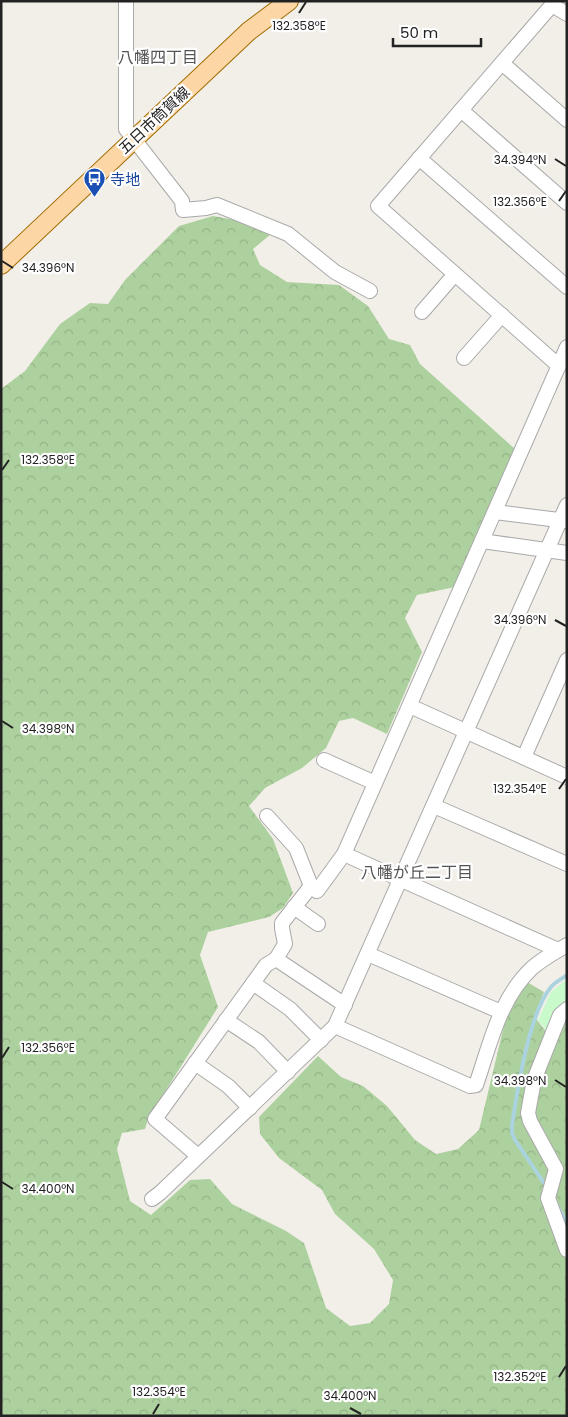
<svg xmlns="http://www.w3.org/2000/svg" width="568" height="1417" viewBox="0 0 568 1417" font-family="Poppins,'Noto Sans JP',sans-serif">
<defs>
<pattern id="forest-crowns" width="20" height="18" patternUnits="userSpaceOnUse" patternTransform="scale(1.25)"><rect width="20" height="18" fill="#add19e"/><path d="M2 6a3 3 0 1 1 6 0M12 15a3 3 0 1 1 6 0" fill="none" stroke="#95b388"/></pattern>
</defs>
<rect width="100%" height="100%" fill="#f2efe9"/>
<!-- forest -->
<polygon fill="url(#forest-crowns)" points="213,216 252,223 271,234 253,249 260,265 287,282 339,285 368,306 389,339 410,345 420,364 515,449 455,587 417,595 405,618 422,652 387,734 353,718 339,721 326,748 302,768 265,788 249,806 273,839 293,893 283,908 269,917 208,932 200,955 218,1007 148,1119 145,1129 122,1133 117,1149 130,1201 151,1215 190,1180 210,1179 232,1204 286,1231 304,1243 326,1308 350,1326 370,1323 389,1304 393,1280 374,1249 335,1214 322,1190 279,1158 260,1134 259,1117 318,1056 341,1077 363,1086 387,1106 415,1140 436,1154 458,1149 479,1130 508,1009 527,982 544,992 534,1016 548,1034 567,1016 567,1416 1,1416 1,389 25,371 60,324 90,303 108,304 125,280 179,226"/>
<!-- park -->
<polygon fill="#c8facc" points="567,979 567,1003 548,1032 538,1020 551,992"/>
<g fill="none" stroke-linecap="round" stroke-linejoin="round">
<!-- stream -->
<g stroke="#aad3df" stroke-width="4">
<path d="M546,1186L515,1140L512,1133V1126C517,1091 529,1013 551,987C555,982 562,979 567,975"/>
<polyline points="557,1205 567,1223"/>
</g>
<defs>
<g id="minor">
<polyline points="126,1 126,129 182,201 183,210 206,208 217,205 288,234 335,272 370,291"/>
<polyline points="552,1 552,5 567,14"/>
<polyline points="552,5 378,206 559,366"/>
<polyline points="502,63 567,120"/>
<polyline points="461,110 567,203"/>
<polyline points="419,158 567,287"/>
<polyline points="422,312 455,274"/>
<polyline points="464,358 502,315"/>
<polyline points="495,512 567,521"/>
<polyline points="482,541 567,553"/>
<polyline points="410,706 567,777"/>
<polyline points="524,757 567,660"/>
<polyline points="324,760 375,783"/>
<polyline points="434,806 567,864"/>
<polyline points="267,816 296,848 311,886"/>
<polyline points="344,854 558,950"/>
<polyline points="294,907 318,924"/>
<polyline points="368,954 501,1012"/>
<polyline points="276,959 285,944 282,928 282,923 311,886 317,891 344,854 567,347"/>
<polyline points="253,983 290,1009 321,1040"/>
<polyline points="567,1009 560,1015 534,1080 528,1113 530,1121 556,1169 548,1198 567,1250"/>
<polyline points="226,1020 259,1042 288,1072"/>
<path d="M335,1026L470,1086L476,1085C490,1045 499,999 532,968C542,959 555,952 567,945"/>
<polyline points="195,1063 228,1086 250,1108"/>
<polyline points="198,1156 155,1119 266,965 276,959 345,1005"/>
<polyline points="152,1199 160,1193 335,1026 567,505"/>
</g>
<polyline id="major" points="1,265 249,31 289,1"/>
</defs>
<!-- minor casing -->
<use href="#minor" stroke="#a9a9a9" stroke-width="16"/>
<!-- major casing -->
<use href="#major" stroke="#a06b00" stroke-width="20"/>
<!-- minor -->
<use href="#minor" stroke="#fff" stroke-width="14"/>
<!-- major -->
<use href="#major" stroke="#fcd6a4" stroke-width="18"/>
</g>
<!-- ticks -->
<path fill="none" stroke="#222" stroke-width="2" d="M299,13L306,2M555,159L566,166M559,201L566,191M2,261L13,268M2,470L9,460M555,620L566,626M2,721L13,728M559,789L566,779M2,1058L9,1047M555,1080L566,1087M2,1182L13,1189M559,1377L566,1366M350,1408L361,1414M153,1414L159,1404"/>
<!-- icons -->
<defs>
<symbol id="bus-pin" viewBox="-11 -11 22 30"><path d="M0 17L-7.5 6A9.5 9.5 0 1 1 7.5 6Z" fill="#1a4fb4" stroke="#fff"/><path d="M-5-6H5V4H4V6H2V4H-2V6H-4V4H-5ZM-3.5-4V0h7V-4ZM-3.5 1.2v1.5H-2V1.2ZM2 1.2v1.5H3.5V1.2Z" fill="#fff"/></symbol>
</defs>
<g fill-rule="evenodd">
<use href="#bus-pin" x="82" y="166" width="25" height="34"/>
</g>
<g text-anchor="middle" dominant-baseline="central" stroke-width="4.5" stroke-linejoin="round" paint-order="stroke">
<!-- street labels -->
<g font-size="15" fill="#222" stroke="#fff">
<text transform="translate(154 120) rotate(-43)">五日市筒賀線</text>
</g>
<!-- transit labels -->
<g font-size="15" fill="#164399" stroke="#fff" text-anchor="start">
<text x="110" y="179">寺地</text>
</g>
<!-- neighbourhood labels -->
<g font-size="16" fill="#555" stroke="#fff">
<text x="158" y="57">八幡四丁目</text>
<text x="417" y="872">八幡が丘二丁目</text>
</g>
</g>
<g font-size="12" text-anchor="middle" fill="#222" stroke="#fff" stroke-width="4.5" stroke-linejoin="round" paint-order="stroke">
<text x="299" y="30">132.358°E</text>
<text x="520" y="164">34.394°N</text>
<text x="520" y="206">132.356°E</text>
<text x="48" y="272">34.396°N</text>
<text x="48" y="464">132.358°E</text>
<text x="520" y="624">34.396°N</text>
<text x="48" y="733">34.398°N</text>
<text x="520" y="793">132.354°E</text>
<text x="48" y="1052">132.356°E</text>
<text x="520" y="1085">34.398°N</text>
<text x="48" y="1193">34.400°N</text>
<text x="520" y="1381">132.352°E</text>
<text x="159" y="1396">132.354°E</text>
<text x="350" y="1400">34.400°N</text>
</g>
<!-- border -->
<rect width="568" height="1417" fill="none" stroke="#222222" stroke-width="5"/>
<!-- scale -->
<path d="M393 38v8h88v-8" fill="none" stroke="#222222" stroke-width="2.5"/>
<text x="400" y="38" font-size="15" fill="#222222" stroke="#ffffff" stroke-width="4" paint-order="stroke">50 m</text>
</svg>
